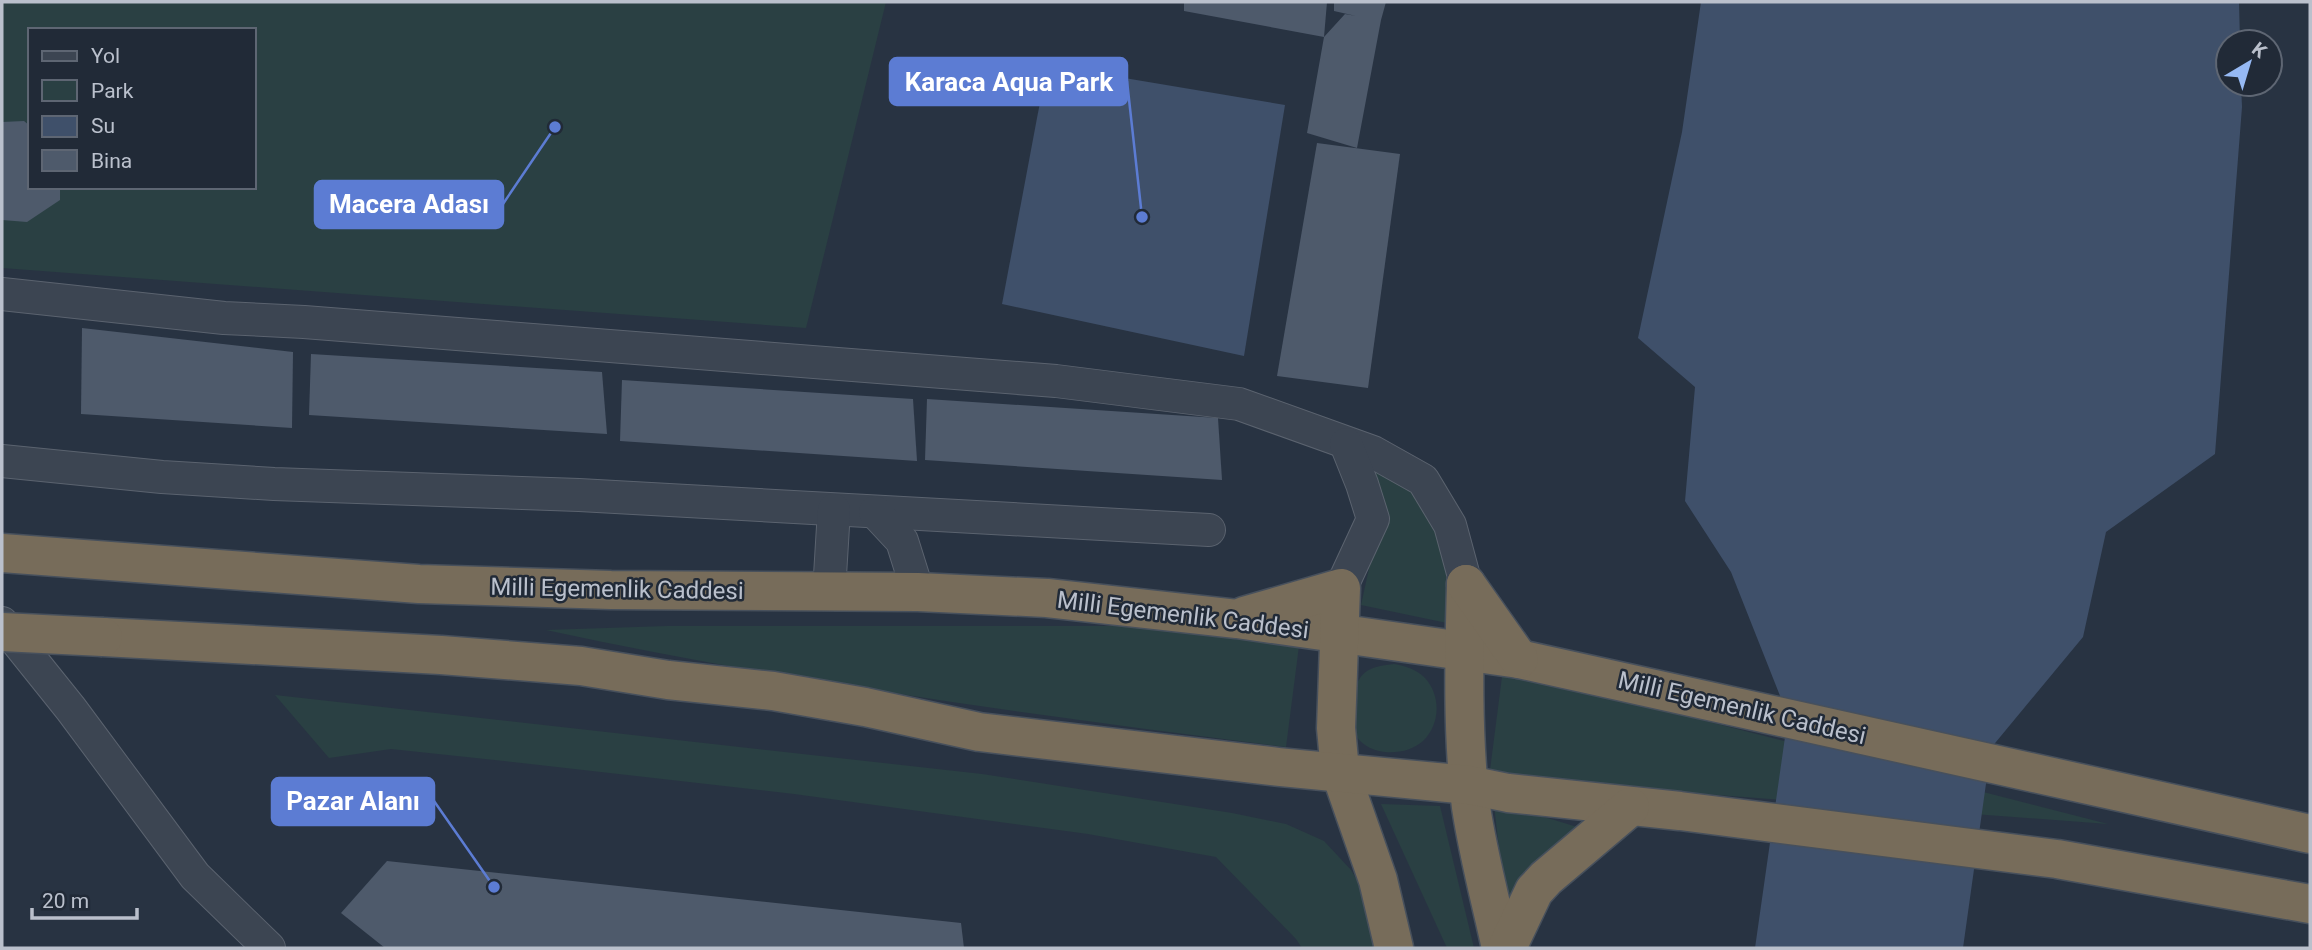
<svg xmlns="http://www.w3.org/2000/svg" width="2312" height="950" viewBox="0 0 2312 950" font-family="Roboto,sans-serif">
<rect width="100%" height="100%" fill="#283342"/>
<!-- green -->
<g fill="#2a4043" fill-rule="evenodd">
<path d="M2,2H886L806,328L2,268ZM30,30H254V187H30Z"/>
<polygon points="1373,463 1410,485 1435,528 1446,573 1447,623 1361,605 1383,505"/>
<path d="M667,626H1122L1300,638L1286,747C1038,715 790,683 546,630Z"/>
<path d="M1394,664C1405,666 1416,669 1424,677C1441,694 1441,724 1423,741C1404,758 1364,757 1353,730C1351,724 1353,715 1353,708C1355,677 1361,667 1394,664Z"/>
<polygon points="1503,669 2108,824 1489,778"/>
<polygon points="275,695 982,774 1232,813 1286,824 1324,841 1351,870 1369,900 1385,948 1302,948 1296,939 1216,857 1088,834 794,794 504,761 391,749 329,758"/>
<polygon points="1381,804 1440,806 1474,948 1447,948"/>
<polygon points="1494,805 1551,819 1587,830 1551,849 1505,900"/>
</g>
<!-- water -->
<g fill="#3f506a">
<polygon points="1701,2 2239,2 2240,42 2228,42 2228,84 2241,84 2242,107 2215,454 2106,532 2083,637 1991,748 1963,948 1755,948 1788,716 1731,572 1685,501 1695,387 1638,338 1682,132"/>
<polygon points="1047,65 1285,105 1244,356 1002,304"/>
</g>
<!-- building -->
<g fill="#4e5a6b">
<polygon points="1184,2 1327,2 1324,37 1184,11"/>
<polygon points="1334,2 1386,2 1381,20 1357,148 1307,133 1324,37 1345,14 1356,16 1334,11"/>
<polygon points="24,121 30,126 30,187 60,187 60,200 27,222 2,220 2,122"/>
<polygon points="1317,143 1400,154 1368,388 1277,376"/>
<polygon points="82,328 293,352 292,428 81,414"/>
<polygon points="311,354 602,372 607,434 309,415"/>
<polygon points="622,380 913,399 917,461 620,441"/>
<polygon points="927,399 1218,418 1222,480 925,460"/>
<polygon points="387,861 961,923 964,948 385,948 341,913"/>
</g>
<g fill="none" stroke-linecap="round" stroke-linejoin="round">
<defs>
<g id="street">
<polyline points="2,294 224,318 304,322 1056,381 1239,404 1373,452 1423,480 1450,525 1466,584"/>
<polyline points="2,461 162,477 274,484 579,495 1209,530"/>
<polyline points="875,512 902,541 918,592"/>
<polyline points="1341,588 1373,519 1362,484 1346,444"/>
<polyline points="829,592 834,510"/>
<polyline points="2,623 71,709 195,876 269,948"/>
</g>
<g id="highway">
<polyline points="2,553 419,584 611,590 918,592 1047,598 1237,619 1519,659 2310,834"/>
<path d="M1466,584C1464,655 1462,737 1471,807C1478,854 1491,902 1501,948"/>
<polyline points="1466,584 1519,659"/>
<polyline points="1244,616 1341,588 1336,728 1340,771 1378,880 1394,948"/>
<polyline points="103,637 441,655 581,666 668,680 773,691 865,707 979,732 1279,767 1469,785 1508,793 1680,811 2057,859 2310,904"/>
<polyline points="1507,948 1534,891 1546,878 1630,807"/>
</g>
</defs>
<!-- street casing -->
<use href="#street" stroke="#5b636f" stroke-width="34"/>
<!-- highway casing -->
<use href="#highway" stroke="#47505c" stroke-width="41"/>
<!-- street -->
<use href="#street" stroke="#3c4552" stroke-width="32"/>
<!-- highway -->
<use href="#highway" stroke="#776c5a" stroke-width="38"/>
<defs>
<polyline id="highway-bridge" points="2,632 103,637"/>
</defs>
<!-- highway-bridge casing -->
<use href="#highway-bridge" stroke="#47505c" stroke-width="41" stroke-linecap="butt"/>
<!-- highway-bridge -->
<use href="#highway-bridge" stroke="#776c5a" stroke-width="38"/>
</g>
<g text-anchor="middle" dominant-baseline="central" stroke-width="5" stroke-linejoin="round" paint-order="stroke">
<!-- street labels -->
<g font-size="24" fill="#bac0cc" stroke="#212a37">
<text transform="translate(617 589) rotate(1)">Milli Egemenlik Caddesi</text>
<text transform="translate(1183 615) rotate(7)">Milli Egemenlik Caddesi</text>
<text transform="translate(1742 708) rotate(13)">Milli Egemenlik Caddesi</text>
</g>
</g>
<!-- callouts -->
<path fill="none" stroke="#5c7cd3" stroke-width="2.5" d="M1142 217L1127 81M555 127L503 204M494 887L434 801"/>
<g fill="#5c7cd3" stroke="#212a37" stroke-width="2.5">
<circle cx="1142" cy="217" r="7"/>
<circle cx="555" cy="127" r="7"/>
<circle cx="494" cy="887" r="7"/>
</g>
<g fill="#5c7cd3" stroke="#5c7cd3" stroke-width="2.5">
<rect x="890" y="58" width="237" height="47" rx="7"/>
<rect x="315" y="181" width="188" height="47" rx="7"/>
<rect x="272" y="778" width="162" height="47" rx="7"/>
</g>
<g font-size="26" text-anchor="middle" font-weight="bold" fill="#fff">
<text x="1009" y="91">Karaca Aqua Park</text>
<text x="409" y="213">Macera Adası</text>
<text x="353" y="810">Pazar Alanı</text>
</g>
<!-- border -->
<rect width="2312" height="950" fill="none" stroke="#bac0cc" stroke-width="7"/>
<!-- legend -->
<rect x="28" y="28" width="228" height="161" fill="#212a37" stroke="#5e6673" stroke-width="2"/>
<rect x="42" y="51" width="35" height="10" fill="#3c4552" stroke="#5e6673" stroke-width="2"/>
<text x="91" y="63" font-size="21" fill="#bac0cc">Yol</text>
<rect x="42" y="80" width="35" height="21" fill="#2a4043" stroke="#5e6673" stroke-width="2"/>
<text x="91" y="98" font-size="21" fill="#bac0cc">Park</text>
<rect x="42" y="116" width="35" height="21" fill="#3f506a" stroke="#5e6673" stroke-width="2"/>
<text x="91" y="133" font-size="21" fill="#bac0cc">Su</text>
<rect x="42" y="150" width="35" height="21" fill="#4e5a6b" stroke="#5e6673" stroke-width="2"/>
<text x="91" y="168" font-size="21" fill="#bac0cc">Bina</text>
<!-- north arrow -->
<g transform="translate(2249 63) rotate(38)"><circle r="33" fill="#212a37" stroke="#5e6673" stroke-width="2"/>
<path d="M0-5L12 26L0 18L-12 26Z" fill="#96b9f4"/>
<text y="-10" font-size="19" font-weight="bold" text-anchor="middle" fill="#bac0cc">K</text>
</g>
<!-- scale -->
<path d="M32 908v10h105v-10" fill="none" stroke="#bac0cc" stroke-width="3.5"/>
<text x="42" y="908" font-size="21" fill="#bac0cc" stroke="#212a37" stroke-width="5" paint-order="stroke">20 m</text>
</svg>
